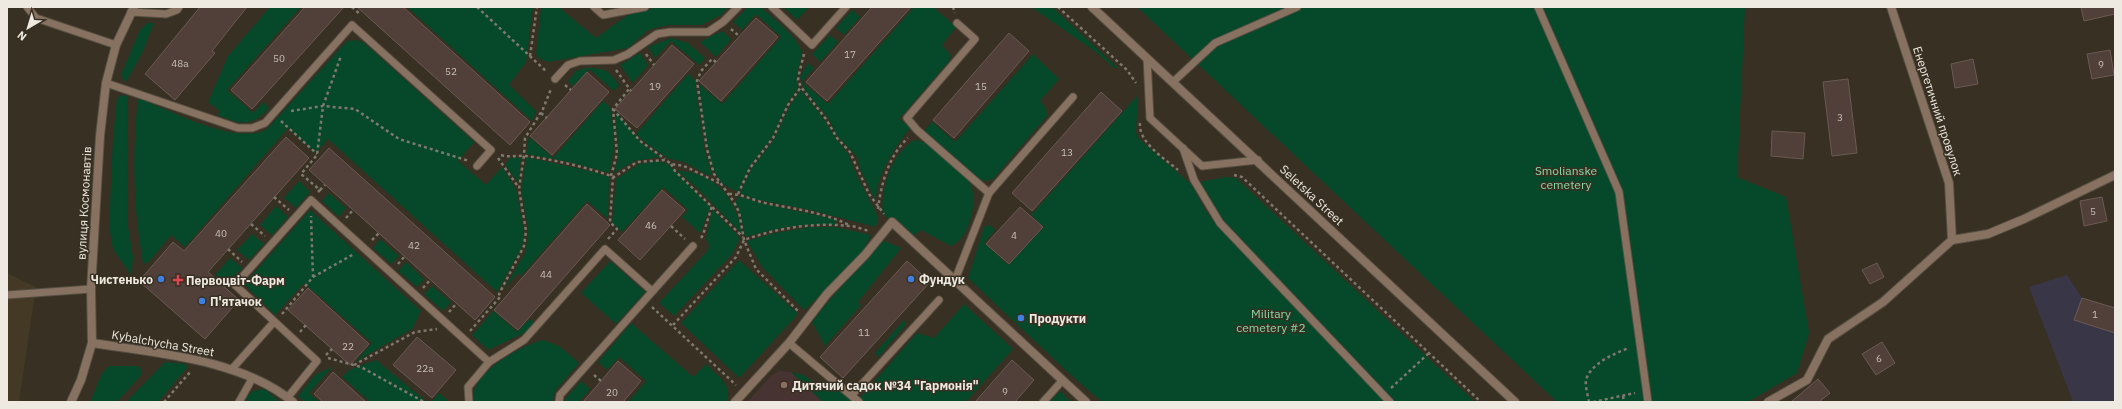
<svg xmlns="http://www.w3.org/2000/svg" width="2122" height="409" viewBox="0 0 2122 409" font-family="'IBM Plex Sans',sans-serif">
<rect width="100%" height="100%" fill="#383022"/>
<!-- commercial -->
<polygon fill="#383647" points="2067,275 2082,298 2115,308 2115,402 2073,402 2029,287"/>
<!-- built -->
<polygon fill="#433925" points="7,273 36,287 19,402 7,402"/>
<!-- education -->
<polygon fill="#473331" points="780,371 791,372 823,402 747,402 772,375"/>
<!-- green -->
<g fill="#05482a">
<path d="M270,7H301L227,90L253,113L263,102L269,108C250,129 241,124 217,115L220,111L208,102L228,56Z"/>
<polygon points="407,7 533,7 526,62 509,85 536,111 532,121"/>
<polygon points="541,7 562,7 562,10 596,38 629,14 658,7 728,7 721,15 701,25 668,25 648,30 628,48 548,62 538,58 536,54"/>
<path d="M748,7H761C770,16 800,39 801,51C802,64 793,75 798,88L787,104L772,137L749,167L738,192C733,189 726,187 722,183C704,163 702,111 699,84L722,104L781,37L756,14L742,30L733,22Z"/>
<polygon points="783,7 809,7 797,20"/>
<path d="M914,7H933L956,27L942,45L951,56L949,61L899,119L910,128C893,150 876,175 876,202L860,169L857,157L837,136L828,118L804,90L800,77L808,63L814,68L802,82L828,104Z"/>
<polygon points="1031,7 1052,7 1117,67 1115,69 1096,52"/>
<polygon points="1137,7 1745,7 1737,177 1786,197 1809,333 1797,373 1748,402 1557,402"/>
<polygon points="852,10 860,17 844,35 836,28"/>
<polygon points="147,23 154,23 143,51 126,82 122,78 122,72 140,30"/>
<polygon points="722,31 731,39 716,57 700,42"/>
<polygon points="830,35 838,42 820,62 812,54"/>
<polygon points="671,38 688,43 705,58 699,65 671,41 655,58 648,47"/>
<path d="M347,41L356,40L364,43L474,142L458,161L486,185L502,167L516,189L524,232L522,247L497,292L328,139L316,153L288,128L185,247L171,235L148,263H143C133,208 132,153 138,98C169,110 238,147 267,129Z"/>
<polygon points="640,53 648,65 633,83 620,65"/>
<polygon points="1033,54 1059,79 1040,101 1046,108 1047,116 993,179 985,181 981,180 924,131 932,122 955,142"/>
<path d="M585,68C605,68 607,69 619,85L614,91L589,69L573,86L568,81L576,71Z"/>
<polygon points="688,74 695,80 704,148 712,175 707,175 684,162 667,158 643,141 636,134"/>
<polygon points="800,90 821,115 837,140 848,154 855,172 878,217 876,227 810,210 753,199 740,193 751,169 774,139 789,107"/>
<polygon points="121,95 128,96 127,220 133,258 131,275 113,249 109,227 113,138 117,98"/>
<polygon points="1138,95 1136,132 1139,139 1191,184 1205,210 1217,226 1223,220 1200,182 1225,177 1236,178 1475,402 1102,402 1073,377 968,278 984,227 990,225 995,230 984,243 1008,265 1044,227 1031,215"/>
<path d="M603,101L610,107C614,131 616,148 609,173L569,162L526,154L529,137L553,158Z"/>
<polygon points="615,111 641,143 660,157 634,161 614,173 618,157"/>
<path d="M915,140C928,140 966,172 971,186C978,202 969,239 951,246L921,230L911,238L883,214C880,190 891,152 915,140Z"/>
<polygon points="526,157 590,171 609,177 608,219 587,201 521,276 518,273 503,290 525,253 527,241 527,224 521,190"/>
<polygon points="510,158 521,158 518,183 505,165"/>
<polygon points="658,161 668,164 710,207 700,233 682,217 688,210 663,187 622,232 612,223 616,179 639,164"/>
<path d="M676,170C718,174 734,197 743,235L696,187Z"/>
<polygon points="299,181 310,192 296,208 284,198"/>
<polygon points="329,193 346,208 339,217 322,201"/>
<path d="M739,196C770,208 804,211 836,220L835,225C802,223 776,228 745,237L742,221L735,202Z"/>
<polygon points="276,206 288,217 272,235 260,225"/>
<polygon points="712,209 740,238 732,254 674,316 659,303 708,250 709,245 706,239"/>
<polygon points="310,210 421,311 412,329 355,362 372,343 304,283 275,315 244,284"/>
<polygon points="809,227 835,227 871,235 861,254 808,307 804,310 762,267 747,241 770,234"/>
<polygon points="252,234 264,244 249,260 237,250"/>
<polygon points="380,239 399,256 391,264 373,248"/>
<path d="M882,240L901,248L858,302L861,305L825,346L812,322C833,293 860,269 882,240Z"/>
<polygon points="230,258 242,268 226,285 215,275"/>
<polygon points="739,260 798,314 739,378 681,323"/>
<polygon points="610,261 645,292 616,324 581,293"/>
<polygon points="406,262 424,279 417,287 398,271"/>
<polygon points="432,286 451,302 443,311 424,294"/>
<polygon points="964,304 1013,349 966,402 856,402 917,333 934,338"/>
<polygon points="493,311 517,332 529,319 535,324 526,332 488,350 472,335"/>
<polygon points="904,320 906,324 904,327 878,357 875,353"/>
<path d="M631,323L693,377L706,364C717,376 733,384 727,402H628L646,381L619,357L607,370L598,362Z"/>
<path d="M543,340L559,346L579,363L555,391L552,402H473C469,373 520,346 543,340Z"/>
<polygon points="376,360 427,402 370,402 342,377 349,370"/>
<polygon points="165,362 186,364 187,368 158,402 126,402"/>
<polygon points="109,366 137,366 140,368 142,374 117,402 90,402 102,373"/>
<polygon points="333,366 309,393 319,402 305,402 298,396 315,375"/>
<polygon points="791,372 803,375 823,388 838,389 854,402 823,402"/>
<polygon points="581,381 590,389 579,402 565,402 566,398"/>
<polygon points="263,389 266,390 280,402 250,402 245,398 253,391"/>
<polygon points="1060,391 1071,402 1050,402"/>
<polygon points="439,393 450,402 431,402"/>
</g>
<!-- building -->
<g fill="#51403a" stroke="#6b5953">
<polygon points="200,7 247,7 212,51 215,53 175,100 145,74"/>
<polygon points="305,7 344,7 252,109 231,90"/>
<polygon points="357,7 403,7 530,122 510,145"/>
<polygon points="872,7 911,7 827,101 806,82"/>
<polygon points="2081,7 2115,7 2115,14 2084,21"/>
<polygon points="756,18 778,37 721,101 699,81"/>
<polygon points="1009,33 1029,51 954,138 933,120"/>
<polygon points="672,45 694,64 637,128 615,109"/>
<polygon points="2110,50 2114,75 2092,79 2087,54"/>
<polygon points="1973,59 1978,84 1955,88 1951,64"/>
<polygon points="587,72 609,92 552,155 530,136"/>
<polygon points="1848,79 1857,153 1832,156 1823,82"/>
<polygon points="1101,92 1122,111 1032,211 1012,193"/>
<polygon points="1772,131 1805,133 1803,159 1771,156"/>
<polygon points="286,137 309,158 208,272 239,300 205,339 139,281 173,242 184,251"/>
<polygon points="329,148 495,297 475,320 309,170"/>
<polygon points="662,190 685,210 640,260 618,240"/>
<polygon points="2102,197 2107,221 2084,226 2080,201"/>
<polygon points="587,204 610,225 518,330 494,310"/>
<polygon points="1020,207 1043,227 1009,264 986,244"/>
<polygon points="907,261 930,282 843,378 820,357"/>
<polygon points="1877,263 1884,277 1870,284 1862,270"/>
<polygon points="308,288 369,344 350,365 288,310"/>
<polygon points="2082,298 2115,308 2115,333 2074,320"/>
<polygon points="417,337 456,370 432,398 393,365"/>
<polygon points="1882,342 1895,363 1876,375 1862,354"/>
<polygon points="1012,360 1034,380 1015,402 975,402"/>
<polygon points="618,361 641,381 623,402 583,402"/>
<polygon points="333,372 366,402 323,402 314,394"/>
<polygon points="1818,379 1830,393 1819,402 1791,402"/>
</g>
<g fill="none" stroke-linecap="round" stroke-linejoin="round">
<defs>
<g id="service">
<polyline points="27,7 36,18 116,45"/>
<polyline points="594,7 603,15 645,7"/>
<polyline points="772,7 812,45 846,7"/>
<polyline points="1538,7 1619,192 1648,402"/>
<polyline points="131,12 166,14 177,10 179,7"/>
<polyline points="957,23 975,39 907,118 917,130 989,193"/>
<polyline points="1147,58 1150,118 1202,166 1258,160"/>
<polyline points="555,79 568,65 580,61 614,60 628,54 657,34 670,32 708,32 723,22 738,7"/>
<polyline points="1173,82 1215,43 1297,7"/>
<polyline points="106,83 238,128 252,128 265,123 352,25 491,150 477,166"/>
<polyline points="1183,148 1194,180 1220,223 1390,402"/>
<polyline points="955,280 989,193 1073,97"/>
<polyline points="7,295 91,289"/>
<polyline points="789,343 859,402"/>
<polyline points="231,370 274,322"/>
<polyline points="852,395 939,300"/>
<polyline points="288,397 317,361 235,285 311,200 489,362 524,340 605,249 652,291"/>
<polyline points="239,402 252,379"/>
<polyline points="469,402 468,387 489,362"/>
<polyline points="559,402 560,395 693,246"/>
<polyline points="1043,402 1062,381"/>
</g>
<g id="minor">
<polyline points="1891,7 1949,183 1952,240"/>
<polyline points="1952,240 1988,234 2024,219 2115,175"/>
<path d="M92,343C155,353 242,359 293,402"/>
<polyline points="735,402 789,343 827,294 865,255 892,222 1086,402"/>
<polyline points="1768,402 1807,380 1828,339 1883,302 1952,240"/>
</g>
<g id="tertiary">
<polyline points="1092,7 1515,402"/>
<polyline points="71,402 81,380 92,343 91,289 100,136 106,83 116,45 134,7"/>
</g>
</defs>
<!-- service casing -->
<use href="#service" stroke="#554e41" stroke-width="9"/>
<!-- minor casing -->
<use href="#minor" stroke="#554e41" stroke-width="10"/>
<!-- tertiary casing -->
<use href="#tertiary" stroke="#554e41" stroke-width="10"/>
<!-- path -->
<g stroke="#7f786d" stroke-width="2.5" stroke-dasharray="3 3" stroke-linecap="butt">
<polyline points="352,7 361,15"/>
<polyline points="477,7 547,72"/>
<polyline points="953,7 955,13"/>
<polyline points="1058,7 1127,70 1136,83"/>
<polyline points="731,29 739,36"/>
<polyline points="646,54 654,65"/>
<polyline points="804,54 799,74 798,80 801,87 826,119 837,138 850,152 869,194 884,214"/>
<polyline points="530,56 537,7"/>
<polyline points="716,62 712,59 701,71 697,81 707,149 714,174 734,202 739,212 744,240 756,269 799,312"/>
<polyline points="616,70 631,91"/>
<polyline points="565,85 571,90"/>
<polyline points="613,109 640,141 665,159"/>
<polyline points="291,111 323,106 355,109 399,139 469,161"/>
<polyline points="541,113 547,118"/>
<polyline points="281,121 317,154"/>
<path d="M1140,123C1138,142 1165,159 1178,170"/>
<path d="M501,155C510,158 517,155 526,156C556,160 586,167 614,177L637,162L666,160L671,164L684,166L719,183"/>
<polyline points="498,158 519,188"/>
<polyline points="671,164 675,171 743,237"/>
<polyline points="1234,175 1242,177 1481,402"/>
<polyline points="611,176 617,154 613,109 629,89"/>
<polyline points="320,190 325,185"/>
<polyline points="318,192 320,190 301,174 317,155 323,106 341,56"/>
<path d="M729,194C742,194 753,200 765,203C794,209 823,212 849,225"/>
<polyline points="738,194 750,168 773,138 788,105 801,87"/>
<polyline points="274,197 289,210"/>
<path d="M878,209C881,184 889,155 908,138"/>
<polyline points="346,218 353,210"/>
<polyline points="251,224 265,236"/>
<polyline points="671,226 685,239"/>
<polyline points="701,238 703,235 712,206"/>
<polyline points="608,239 617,229 610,222 613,177"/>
<polyline points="372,240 379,233"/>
<polyline points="228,249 242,262"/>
<polyline points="398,264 405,256"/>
<polyline points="313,277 354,254"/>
<polyline points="423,288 431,279"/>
<polyline points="652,307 736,385"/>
<polyline points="449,312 457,303"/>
<polyline points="282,314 313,277 311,216"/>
<path d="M673,325L736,257L744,240C777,228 814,222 849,226C856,226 864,230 870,231"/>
<polyline points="470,331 501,296 499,294 524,246 526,231 519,189 524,155 525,138 543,109 551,89"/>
<polyline points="300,332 306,325"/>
<polyline points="326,355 332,349"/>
<polyline points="328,358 361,367 424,402"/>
<polyline points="354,365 415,332 437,329"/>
<polyline points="594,375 601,381"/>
<polyline points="1391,388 1429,353"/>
<polyline points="1623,396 1624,402"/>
<polyline points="164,402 191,371"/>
<path d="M1589,402C1588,395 1585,387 1586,380C1590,364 1615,353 1629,348"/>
<polyline points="1593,402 1635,393"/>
</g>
<!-- service -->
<use href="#service" stroke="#877261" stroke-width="7"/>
<!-- minor -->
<use href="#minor" stroke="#877261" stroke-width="8"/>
<!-- tertiary -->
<use href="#tertiary" stroke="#877261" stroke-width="8"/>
</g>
<!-- markers -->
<g fill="#3f7fe0" stroke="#383022" stroke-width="1.5">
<circle cx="161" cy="279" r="4"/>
<circle cx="911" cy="279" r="4"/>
<circle cx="202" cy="301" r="4"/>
<circle cx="1021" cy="318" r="4"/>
</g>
<path fill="#e0444e" stroke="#383022" stroke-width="1.5" d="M176 274h4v4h4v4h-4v4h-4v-4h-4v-4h4z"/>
<circle fill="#8d6e63" stroke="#383022" stroke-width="1.5" cx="784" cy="385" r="4"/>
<g text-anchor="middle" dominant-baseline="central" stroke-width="3" stroke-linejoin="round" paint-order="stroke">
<!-- number labels -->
<g font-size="10" fill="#c7bfb7">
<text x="850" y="54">17</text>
<text x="279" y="58">50</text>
<text x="180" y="63">48а</text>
<text x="2101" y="64">9</text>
<text x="451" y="71">52</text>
<text x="655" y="86">19</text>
<text x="981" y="86">15</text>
<text x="1840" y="117">3</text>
<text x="1067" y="152">13</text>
<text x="2093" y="211">5</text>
<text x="651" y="225">46</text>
<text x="221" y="233">40</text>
<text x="1014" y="235">4</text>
<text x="414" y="245">42</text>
<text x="546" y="274">44</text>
<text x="2095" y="314">1</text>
<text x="864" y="332">11</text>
<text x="348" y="346">22</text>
<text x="1879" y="358">6</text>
<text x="425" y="368">22а</text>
<text x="1005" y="391">9</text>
<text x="612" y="392">20</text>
</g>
<!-- street labels -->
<g font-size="12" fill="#eee9e1" stroke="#383022">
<text transform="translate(1938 111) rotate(72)">Енергетичний провулок</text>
<text transform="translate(1312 195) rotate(43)">Seletska Street</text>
<text transform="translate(84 203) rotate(-87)">вулиця Космонавтів</text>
<text transform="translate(163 343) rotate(10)">Kybalchycha Street</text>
</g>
<!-- park labels -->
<g font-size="12" fill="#84dba8" stroke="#383022">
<text x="1566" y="170">Smolianske<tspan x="1566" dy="14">cemetery</tspan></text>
<text x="1271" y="313">Military<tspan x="1271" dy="14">cemetery #2</tspan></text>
</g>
<!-- poi labels -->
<g font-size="12" font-weight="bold" fill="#eee9e1" stroke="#383022" text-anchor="start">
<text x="153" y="279" text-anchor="end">Чистенько</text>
<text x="919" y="279">Фундук</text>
<text x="186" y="280">Первоцвіт-Фарм</text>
<text x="210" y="301">П'ятачок</text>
<text x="1029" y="318">Продукти</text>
<text x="792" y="385">Дитячий садок №34 "Гармонія"</text>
</g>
</g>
<!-- border -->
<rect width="2122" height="409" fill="none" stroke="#eee9e1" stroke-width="16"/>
<!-- north arrow -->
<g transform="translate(28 28) rotate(218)" stroke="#383022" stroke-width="3" paint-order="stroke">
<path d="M0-3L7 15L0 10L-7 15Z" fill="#eee9e1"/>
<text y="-6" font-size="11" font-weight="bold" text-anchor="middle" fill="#eee9e1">N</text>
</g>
</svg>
